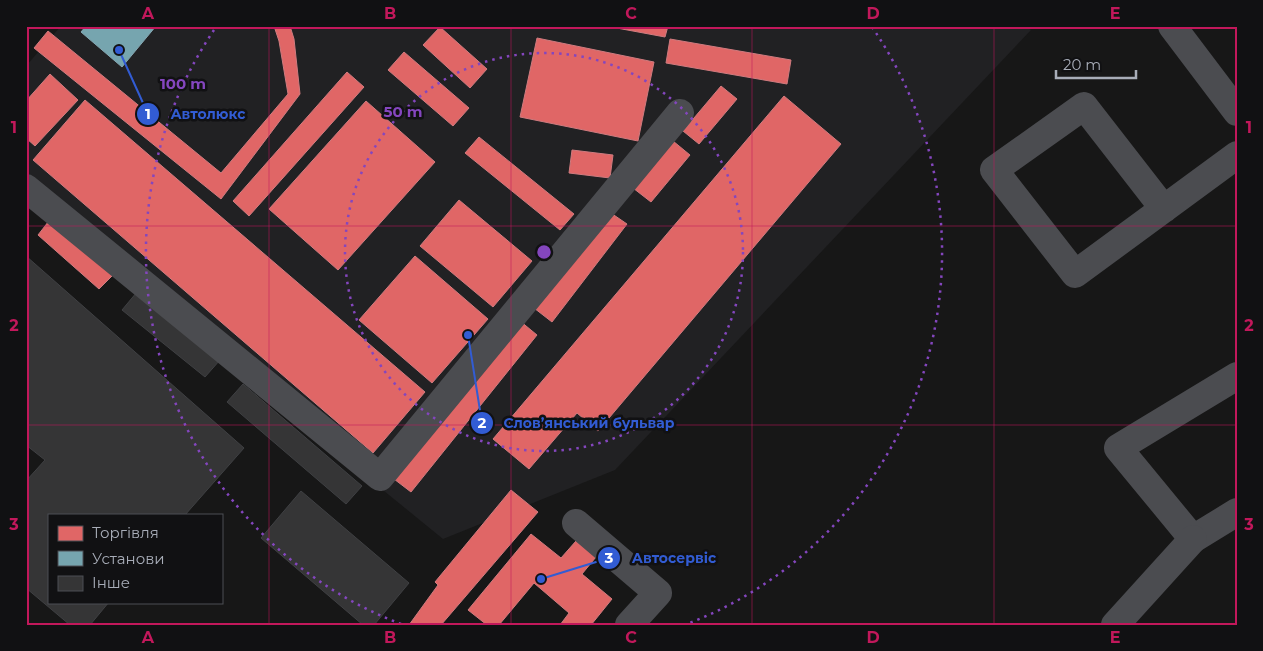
<svg xmlns="http://www.w3.org/2000/svg" width="1263" height="651" viewBox="0 0 1263 651" font-family="Montserrat,sans-serif">
<rect width="100%" height="100%" fill="#171717"/>
<!-- built -->
<polygon fill="#212123" points="61,26 1025,26 1031,30 615,470 443,539 26,199 26,66"/>
<!-- shops -->
<g fill="#e06666" stroke="#cf7b7f">
<polygon points="274,26 290,26 294,39 300,94 221,199 34,48 48,31 221,173 288,94 279,41"/>
<polygon points="606,26 668,26 665,37"/>
<polygon points="440,27 487,69 470,88 423,45"/>
<polygon points="537,38 654,62 638,141 520,117"/>
<polygon points="670,39 791,60 787,84 666,63"/>
<polygon points="404,52 469,108 453,126 388,70"/>
<polygon points="347,72 364,87 249,216 233,201"/>
<polygon points="50,74 78,100 35,146 26,138 26,101"/>
<polygon points="721,86 737,99 699,144 683,131"/>
<polygon points="784,96 841,144 598,431 577,413 529,469 493,439"/>
<polygon points="85,100 425,392 373,453 33,160"/>
<polygon points="366,101 435,162 338,270 269,209"/>
<polygon points="479,137 574,214 560,230 465,153"/>
<polygon points="673,141 690,155 651,202 633,188"/>
<polygon points="572,150 613,155 610,178 569,173"/>
<polygon points="459,200 532,261 493,307 420,246"/>
<polygon points="608,211 627,224 552,322 534,308"/>
<polygon points="52,217 115,273 99,289 38,235"/>
<polygon points="415,256 488,319 432,383 359,320"/>
<polygon points="520,321 537,335 411,492 394,479"/>
<polygon points="511,490 538,512 441,625 409,625 438,585 435,582"/>
<polygon points="531,534 561,558 576,541 596,557 582,574 612,599 591,625 560,625 569,613 534,583 499,625 487,625 468,610"/>
</g>
<!-- public -->
<polygon fill="#76a5af" stroke="#85a7b2" points="86,26 156,26 122,67 81,32"/>
<!-- building -->
<g fill="#353536" stroke="#3f4043">
<polygon points="26,256 244,448 185,515 49,515 49,602 109,602 90,625 70,625 26,588 26,481 45,460 26,445"/>
<polygon points="137,292 220,360 205,377 122,310"/>
<polygon points="243,384 362,486 346,504 227,402"/>
<polygon points="301,491 409,583 374,625 363,625 261,538"/>
</g>
<g fill="none" stroke-linecap="round" stroke-linejoin="round">
<!-- minor -->
<g stroke="#4b4c50" stroke-width="28">
<polyline points="1172,26 1237,112"/>
<polyline points="26,188 380,477 680,113"/>
<polyline points="1164,209 1084,106 994,170 1075,274 1237,155"/>
<polyline points="1237,376 1118,448 1193,539 1237,512"/>
<polyline points="576,523 658,593 629,625"/>
<polyline points="1115,625 1193,539"/>
</g>
</g>
<!-- grid -->
<path fill="none" stroke="#c2185b" stroke-width="1" stroke-opacity="0.55" d="M269,26V625M511,26V625M752,26V625M994,26V625M26,226H1237M26,425H1237"/>
<!-- distance rings -->
<g fill="none" stroke="#8446be" stroke-width="2.5" stroke-dasharray="2.5 5">
<circle cx="544" cy="252" r="199"/>
<path d="M401 624A398 398 0 0 1 216 27M872 27A398 398 0 0 1 687 624"/>
</g>
<circle cx="544" cy="252" r="8" fill="#8446be" stroke="#111113" stroke-width="2.5"/>
<g font-size="15" text-anchor="middle" font-weight="bold" fill="#8446be" stroke="#111113" stroke-width="5" stroke-linejoin="round" paint-order="stroke">
<text x="183" y="89">100 m</text>
<text x="403" y="117">50 m</text>
</g>
<!-- callouts -->
<path fill="none" stroke="#325cd3" stroke-width="2" d="M119 50L148 114M468 335L482 423M541 579L609 558"/>
<g fill="#325cd3" stroke="#111113" stroke-width="2">
<circle cx="119" cy="50" r="5"/>
<circle cx="468" cy="335" r="5"/>
<circle cx="541" cy="579" r="5"/>
<circle cx="148" cy="114" r="12"/>
<circle cx="482" cy="423" r="12"/>
<circle cx="609" cy="558" r="12"/>
</g>
<g font-size="15" text-anchor="middle" font-weight="bold" fill="#fff">
<text x="148" y="119">1</text>
<text x="482" y="428">2</text>
<text x="609" y="563">3</text>
</g>
<g font-size="14" text-anchor="middle" font-weight="bold" fill="#325cd3" stroke="#111113" stroke-width="5" stroke-linejoin="round" paint-order="stroke">
<text x="208" y="119">Автолюкс</text>
<text x="589" y="428">Слов’янський бульвар</text>
<text x="674" y="563">Автосервіс</text>
</g>
<!-- border -->
<rect width="1263" height="651" fill="none" stroke="#111113" stroke-width="55"/>
<!-- legend -->
<rect x="48" y="514" width="175" height="90" fill="#111113" stroke="#4d4f55"/>
<rect x="58" y="526" width="25" height="15" fill="#e06666" stroke="#4d4f55"/>
<text x="92" y="538" font-size="15" fill="#a8adb8">Торгівля</text>
<rect x="58" y="551" width="25" height="15" fill="#76a5af" stroke="#4d4f55"/>
<text x="92" y="564" font-size="15" fill="#a8adb8">Установи</text>
<rect x="58" y="576" width="25" height="15" fill="#353536" stroke="#4d4f55"/>
<text x="92" y="588" font-size="15" fill="#a8adb8">Інше</text>
<!-- scale -->
<path d="M1056 70v8h80v-8" fill="none" stroke="#a8adb8" stroke-width="2.5"/>
<text x="1063" y="70" font-size="15" fill="#a8adb8" stroke="#111113" stroke-width="4" paint-order="stroke">20 m</text>
<rect x="28" y="28" width="1208" height="596" fill="none" stroke="#c2185b" stroke-width="2"/>
<g font-size="16" text-anchor="middle" font-weight="bold" fill="#c2185b">
<text x="148" y="19">A</text>
<text x="390" y="19">B</text>
<text x="631" y="19">C</text>
<text x="873" y="19">D</text>
<text x="1115" y="19">E</text>
<text x="14" y="133">1</text>
<text x="1249" y="133">1</text>
<text x="14" y="331">2</text>
<text x="1249" y="331">2</text>
<text x="14" y="530">3</text>
<text x="1249" y="530">3</text>
<text x="148" y="643">A</text>
<text x="390" y="643">B</text>
<text x="631" y="643">C</text>
<text x="873" y="643">D</text>
<text x="1115" y="643">E</text>
</g>
</svg>
